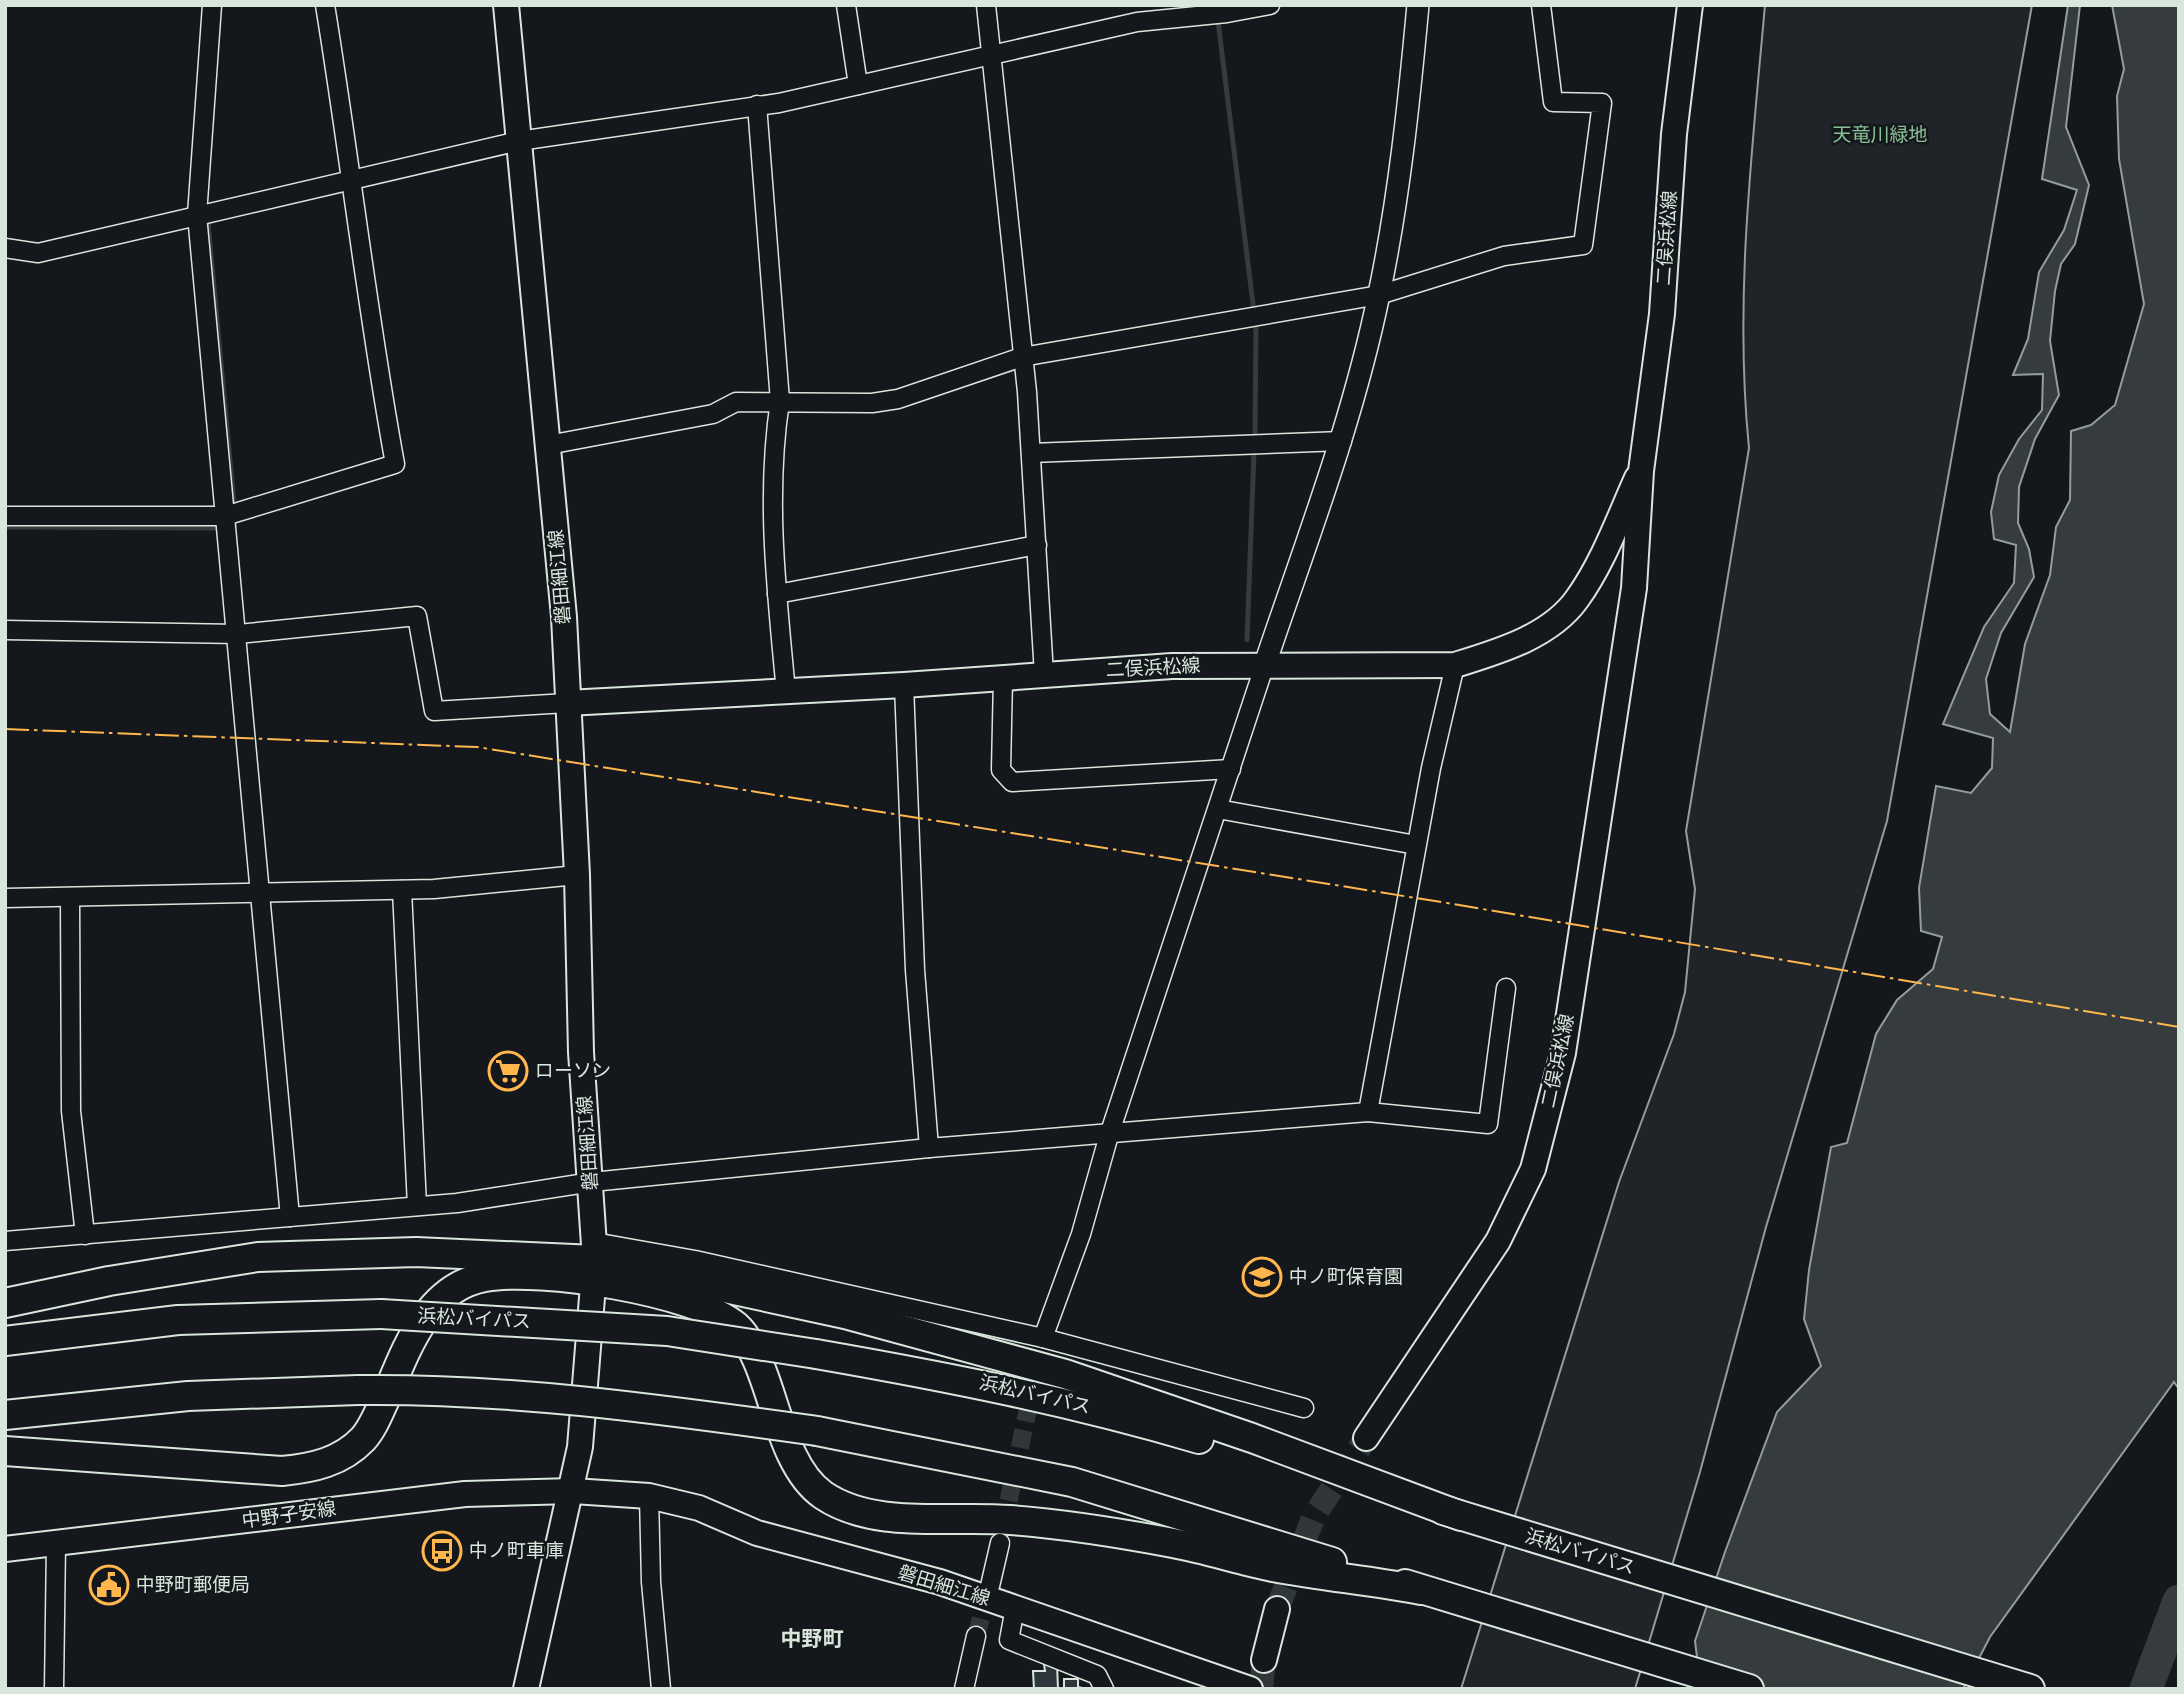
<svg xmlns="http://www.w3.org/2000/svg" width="2184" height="1694" viewBox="0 0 2184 1694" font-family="Signika,'Noto Sans JP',sans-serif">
<rect width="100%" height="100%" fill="#14181c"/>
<!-- green -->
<path fill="#202428" stroke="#939e99" stroke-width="2" d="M1765,5H2032L1887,821L1766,1227L1700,1472L1635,1689H1461L1619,1182L1674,1034L1685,992L1695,889L1686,831L1749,448C1734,301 1752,152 1765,5Z"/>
<!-- water -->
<polygon fill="#363b3e" stroke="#939e99" stroke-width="2" points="2068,5 2080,5 2066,127 2089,185 2075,244 2061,264 2055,291 2050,341 2059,395 2035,439 2019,487 2018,523 2029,549 2034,577 2001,633 1986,679 1990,714 2010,732 2025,644 2050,575 2056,527 2070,500 2071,431 2091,425 2115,405 2144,304 2119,159 2117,96 2124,69 2112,5 2179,5 2179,1389 2174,1382 1990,1637 1963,1689 1701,1689 1695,1641 1725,1552 1777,1412 1821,1366 1804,1319 1809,1270 1831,1147 1847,1143 1876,1034 1897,1000 1933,969 1942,937 1921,931 1919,888 1936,786 1971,793 1992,768 1993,738 1943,724 1984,627 2014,583 2016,545 1994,539 1991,512 1999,475 2019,439 2042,410 2043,374 2013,375 2028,339 2039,272 2064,230 2077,190 2042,179"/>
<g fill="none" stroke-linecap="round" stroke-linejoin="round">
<!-- stream -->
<g stroke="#363b3e" stroke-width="5">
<polyline points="1216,5 1254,312"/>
<polyline points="208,222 234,504"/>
<polyline points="1255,434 1256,324"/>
<polyline points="5,527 214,528"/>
<polyline points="1247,640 1254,451"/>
</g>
<!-- river -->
<polyline stroke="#363b3e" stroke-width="33" points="2146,1689 2179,1601"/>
</g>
<!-- building -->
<g fill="#2c363c" stroke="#d8e6dc" stroke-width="2">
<polygon points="1044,1664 1057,1664 1058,1689 1034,1689 1033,1671 1045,1671"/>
<polygon points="1064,1679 1078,1679 1078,1687 1087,1689 1064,1689"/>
</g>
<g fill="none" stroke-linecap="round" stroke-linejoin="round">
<!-- minor-tunnel -->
<g stroke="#313739" stroke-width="18" stroke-dasharray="18 9" stroke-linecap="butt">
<polyline points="1003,1527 1043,1338"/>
<polyline points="976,1636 990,1586"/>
</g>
<!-- secondary-tunnel -->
<g stroke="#313739" stroke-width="24" stroke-dasharray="24 12" stroke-linecap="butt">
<polyline points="1277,1609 1314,1516 1366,1438"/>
<polyline points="1261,1689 1264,1660"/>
</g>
<defs>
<g id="minor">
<polyline points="212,5 197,215 290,1217"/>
<polyline points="846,5 858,85"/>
<polyline points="986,5 1027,392 1044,675"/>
<path d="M757,105L780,401C765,498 777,595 786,692"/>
<polyline points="5,248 38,253 519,141 779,103 1137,22 1227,13 1270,5"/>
<polyline points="548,445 713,414 736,402 872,403 898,399 1022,357 1379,295 1504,256 1583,245 1602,103 1553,102 1541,5"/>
<polyline points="1031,453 1342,441"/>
<path d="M5,516H225L395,464C367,312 350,158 325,5"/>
<polyline points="777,594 1037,545"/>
<polyline points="5,630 238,634 417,616 434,711 567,703"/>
<polyline points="1003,678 1001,770 1012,782 1231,769"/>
<polyline points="904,685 915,970 929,1148 1368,1112 1488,1124 1506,988"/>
<polyline points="1218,809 1416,845"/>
<polyline points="402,890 417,1206"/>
<polyline points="70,897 71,1111 85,1235"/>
<polyline points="5,898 434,889 577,875"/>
<polyline points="1368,1112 1431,768 1455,665"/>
<polyline points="5,1241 457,1203 592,1182 929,1148"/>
<polyline points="594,1242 695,1260 1043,1338 1304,1408"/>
<polyline points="1043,1338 1081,1234 1109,1135 1265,664"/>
<polyline points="649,1496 651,1582 661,1689"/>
<polyline points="990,1586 1000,1543"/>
<polyline points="1015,1608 1009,1640 1097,1675 1104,1689"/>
<polyline points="54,1689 56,1543"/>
<polyline points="964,1689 976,1636"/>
</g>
<path id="tertiary" d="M1265,664C1306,542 1353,421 1379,294C1399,199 1409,102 1418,5"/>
<g id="secondary">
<polyline points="506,5 564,617 577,875 581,1052 595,1260 580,1447 526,1689"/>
<path d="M567,703L904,685L1172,666L1455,665C1497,652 1550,637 1577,599C1603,563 1619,518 1637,478"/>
<polyline points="1366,1438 1498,1241 1533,1169 1563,1053 1634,588 1641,471 1662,314 1674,134 1690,5"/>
<polyline points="5,1549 465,1494 573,1491 649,1496 699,1508 757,1533 940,1582 1250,1689"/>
<polyline points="1264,1660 1277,1609"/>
</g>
<g id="trunk">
<polyline points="5,1303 109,1281 258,1257 416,1252 595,1260 845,1314 1065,1374 1252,1438 1461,1516"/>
<polyline points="5,1341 178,1320 381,1314"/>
<path d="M816,1354C948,1377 1070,1401 1199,1439"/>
<polyline points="5,1415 188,1396 358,1390"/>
<polyline points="817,1431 1072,1482 1332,1562"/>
<path d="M5,1451L282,1471C313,1468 341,1462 363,1439C373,1428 379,1412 386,1397C406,1350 427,1287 485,1277C540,1267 694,1291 736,1326C744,1333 751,1346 755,1355C775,1395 783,1467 823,1495C874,1530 952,1515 1010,1520C1064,1524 1120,1533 1173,1543C1206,1549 1239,1560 1273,1567C1322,1576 1372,1581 1421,1590"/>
<polyline points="1443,1510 2030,1689"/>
<polyline points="1405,1584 1749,1689"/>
</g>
</defs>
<!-- minor casing -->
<use href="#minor" stroke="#d8e6dc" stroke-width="21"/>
<!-- tertiary casing -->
<use href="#tertiary" stroke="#d8e6dc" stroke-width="24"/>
<!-- secondary casing -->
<use href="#secondary" stroke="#d8e6dc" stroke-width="28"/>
<!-- trunk casing -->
<use href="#trunk" stroke="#d8e6dc" stroke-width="32"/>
<!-- minor -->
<use href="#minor" stroke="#14181c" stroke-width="18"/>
<!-- tertiary -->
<use href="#tertiary" stroke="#14181c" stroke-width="21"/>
<!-- secondary -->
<use href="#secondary" stroke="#14181c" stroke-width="24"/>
<!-- trunk -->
<use href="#trunk" stroke="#14181c" stroke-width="28"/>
<defs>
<g id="trunk-bridge">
<polyline points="381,1314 667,1331 816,1354"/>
<path d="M358,1390C511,1388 665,1410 817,1431"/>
</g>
</defs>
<!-- trunk-bridge casing -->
<use href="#trunk-bridge" stroke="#d8e6dc" stroke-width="32" stroke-linecap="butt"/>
<!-- trunk-bridge -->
<use href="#trunk-bridge" stroke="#14181c" stroke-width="28"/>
<!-- power -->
<polyline stroke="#ffb74d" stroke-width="2" stroke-dasharray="24 5 3.5 5" stroke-linecap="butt" points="5,729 477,747 1447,903 2179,1027"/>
</g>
<!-- icons -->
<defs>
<symbol id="supermarket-ring" viewBox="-11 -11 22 22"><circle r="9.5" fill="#14181c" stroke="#ffb74d" stroke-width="1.5"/><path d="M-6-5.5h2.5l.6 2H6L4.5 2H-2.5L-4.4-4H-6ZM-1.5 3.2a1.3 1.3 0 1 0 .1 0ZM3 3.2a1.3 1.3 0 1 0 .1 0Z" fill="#ffb74d"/></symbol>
<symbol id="school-ring" viewBox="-11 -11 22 22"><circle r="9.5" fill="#14181c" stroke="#ffb74d" stroke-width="1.5"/><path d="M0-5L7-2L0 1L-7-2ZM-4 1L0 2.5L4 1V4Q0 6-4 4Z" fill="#ffb74d"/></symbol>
<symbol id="bus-ring" viewBox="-11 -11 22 22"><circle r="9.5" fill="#14181c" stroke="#ffb74d" stroke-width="1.5"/><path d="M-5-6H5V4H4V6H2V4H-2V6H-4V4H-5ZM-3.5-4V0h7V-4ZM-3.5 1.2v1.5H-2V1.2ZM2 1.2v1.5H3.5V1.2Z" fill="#ffb74d"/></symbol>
<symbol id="civic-ring" viewBox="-11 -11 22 22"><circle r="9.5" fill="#14181c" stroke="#ffb74d" stroke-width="1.5"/><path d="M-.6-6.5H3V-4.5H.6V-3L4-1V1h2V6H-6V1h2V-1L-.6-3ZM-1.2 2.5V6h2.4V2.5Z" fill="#ffb74d"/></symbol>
</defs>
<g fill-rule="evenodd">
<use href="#supermarket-ring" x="486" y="1049" width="44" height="44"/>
<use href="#school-ring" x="1240" y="1255" width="44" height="44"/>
<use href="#bus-ring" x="420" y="1529" width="44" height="44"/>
<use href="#civic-ring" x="87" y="1563" width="44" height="44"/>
</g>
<g text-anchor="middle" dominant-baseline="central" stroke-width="5" stroke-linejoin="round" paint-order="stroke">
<!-- park labels -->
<g font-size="19" fill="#8ac095" stroke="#14181c">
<text x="1880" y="135">天竜川緑地</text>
</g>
<!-- street labels -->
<g font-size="19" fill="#d8e6dc" stroke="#14181c">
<text transform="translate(1667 238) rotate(-86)">二俣浜松線</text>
<text transform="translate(560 577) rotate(-95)">磐田細江線</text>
<text transform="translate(1153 668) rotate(-3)">二俣浜松線</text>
<text transform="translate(1558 1061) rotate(-78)">二俣浜松線</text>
<text transform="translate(588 1143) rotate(-94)">磐田細江線</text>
<text transform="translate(474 1319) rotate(3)">浜松バイパス</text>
<text transform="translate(1035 1395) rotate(13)">浜松バイパス</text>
<text transform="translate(289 1515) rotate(-8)">中野子安線</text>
<text transform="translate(1580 1552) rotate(17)">浜松バイパス</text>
<text transform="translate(944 1586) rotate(17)">磐田細江線</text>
</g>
<!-- poi labels -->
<g font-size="19" fill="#d8e6dc" stroke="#14181c" text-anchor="start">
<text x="535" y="1071">ローソン</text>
<text x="1289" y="1277">中ノ町保育園</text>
<text x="469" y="1551">中ノ町車庫</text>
<text x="136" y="1585">中野町郵便局</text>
</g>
<!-- neighbourhood labels -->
<g font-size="21" font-weight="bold" fill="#d8e6dc" stroke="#14181c">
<text x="812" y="1639">中野町</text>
</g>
</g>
<!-- border -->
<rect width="2184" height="1694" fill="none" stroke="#d8e6dc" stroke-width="14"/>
</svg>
